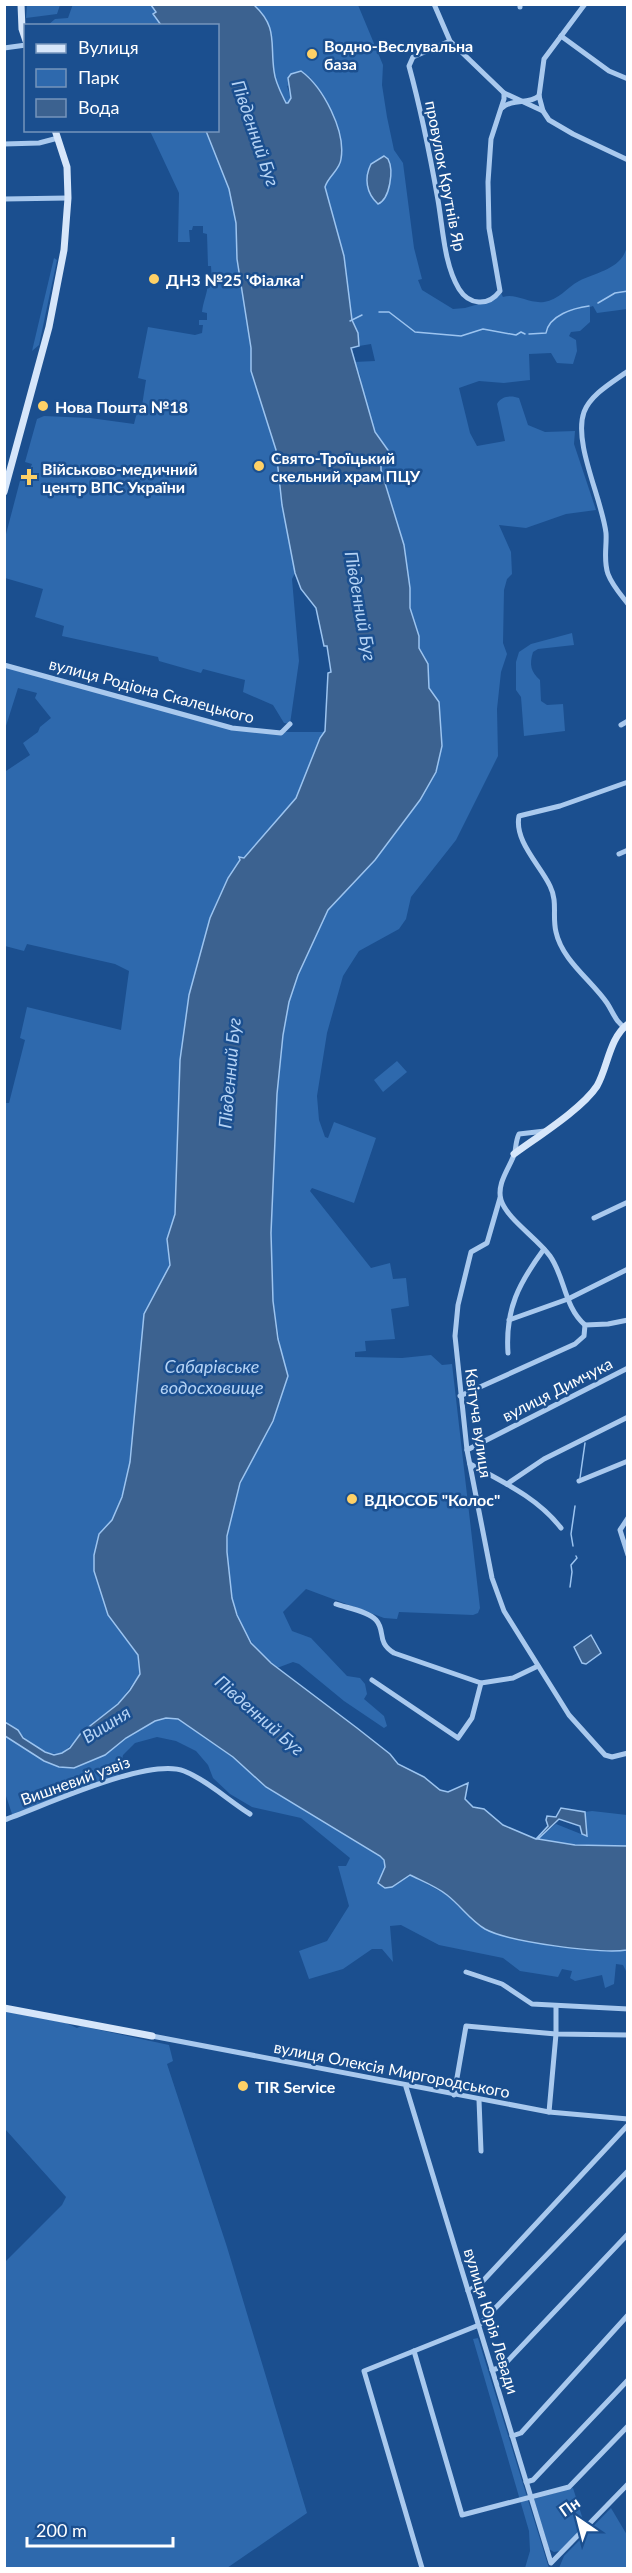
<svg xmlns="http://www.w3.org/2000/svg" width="632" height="2573" viewBox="0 0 632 2573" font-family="Lato,sans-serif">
<rect width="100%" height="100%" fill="#1b4f8f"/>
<!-- green -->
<g fill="#2e69ad">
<polygon points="27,4 60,4 60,5 57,14 26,18"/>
<polygon points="73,4 151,5 156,13 154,15 161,25 47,26 55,19 68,18"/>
<path d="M242,5H358L383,65L382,85L387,117L394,150L403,163L414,248L422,279L418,280L422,290L453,309L465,308L482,303L500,291L503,297C516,293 529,304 544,302C559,300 566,288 579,281C597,272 625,268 627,244V309L597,313L593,306L590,307V322L580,331L571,332L569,336L576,340L577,351L573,364L557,363L551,353L529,354L530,380L504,383L479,381L459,388L470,433L477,446L505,441L497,404C501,396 511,395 519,398L528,425L545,432L575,431L574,444L596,510L566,514L526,528L499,525L511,552L512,574L507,579L504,590L503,643L507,654L501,672L497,709L498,756L456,840L411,897L406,919L399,929L359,951L343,976L327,1033L317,1096L319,1120L325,1137L328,1138L334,1122L376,1138L354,1203L312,1188L310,1191L371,1268L390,1263L393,1279L406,1278L409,1306L391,1309L395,1339L365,1341L366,1351L355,1352V1357L402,1358L431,1355L442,1365L452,1364L480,1608L478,1613L473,1615L399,1612L397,1619L384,1618L306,1589L283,1612L292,1631L311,1638L347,1676L360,1678L365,1684L367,1694L364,1699L384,1716L387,1726L384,1728L344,1701L299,1664L293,1662L277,1668C230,1633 221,1568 231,1514L282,1357L272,1294L271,1233L277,1094L283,1035L289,1002L298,975L325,915L322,906L434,695L429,688V668L419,648V636L411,612L404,545L381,470V460L389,457V451L375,432L364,399L360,375L354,362L375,361L371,344L359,346L358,333L352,320L344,256L325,187C328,177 336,172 340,163C350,140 323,96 310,77L287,86L291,98L299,107L286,103Z"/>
<path d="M150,131H206L225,173L243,226L272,435L278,460L282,505L295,573L292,579L299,661L290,724L284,723L273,705L243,692L245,680L203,669L201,673L159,661L158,657L62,636L64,626L35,617L43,589L5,578V538L21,477H24L27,469H30L32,464L25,462L37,419L44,416L90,418L134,424L137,412H141L146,380L138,378L148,327L195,335L202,333L203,325H199V320H207V313L202,312C203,302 207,295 208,283H212L211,266H208L207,234L203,233V226H193L192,230H189L190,242H178L179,193Z"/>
<polygon points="54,258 57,260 39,345 32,351"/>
<path d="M572,633L574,645L538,649L533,652C529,665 531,672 540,680L541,701L547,705L563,704L565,731L524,736L521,697L516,690V662L519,652L531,644Z"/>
<path d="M5,665L232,728L283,732H325L296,798L244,858L239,857L240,860L228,878L210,918L189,995L180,1060L177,1196L174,1222L167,1239L170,1265L165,1278L140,1476L94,1565L108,1615L138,1655L140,1674L118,1704L62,1753C46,1757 27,1743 18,1730L9,1738L44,1761L73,1768L105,1755L126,1738L155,1721L166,1718L178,1719L233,1757L257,1780L380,1856L384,1860L385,1867L398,1883L410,1875L447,1895L468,1916L504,1936L589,1950H627V1973L623,1965L616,1964L614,1984L605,1988L602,1975L575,1981L570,1978L572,1971L562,1969L558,1977L520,1971L503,1958L439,1945L401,1925L390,1926L393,1962L382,1949H372L343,1969L309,1979L299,1951L327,1941L349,1906L338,1866H346L350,1858L301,1818L252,1807L230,1794L213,1778L208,1765L196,1751L176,1741L157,1737L135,1743L123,1755L118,1778L13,1817L4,1790L5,1103H9L25,1040L20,1038L27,1007L121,1030L129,971L115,964L27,944L24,951L5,946V769L6,771L30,755L23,743L38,732L40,727L51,718L35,698L37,693L18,688L5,729Z"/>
<polygon points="397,1061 407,1072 383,1092 374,1080"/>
<polygon points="592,1811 627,1815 627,1846 575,1845 537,1839 556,1824 586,1836 585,1812"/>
<polygon points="4,2011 66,2023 77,2028 81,2026 169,2045 173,2061 167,2064 227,2247 307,2513 227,2568 5,2568 5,2262 62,2205 66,2197 5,2129"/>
<polygon points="478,2338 548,2565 549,2568 525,2568 530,2551 529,2531 473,2339"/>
<polygon points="573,2488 585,2526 560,2551 554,2552 549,2549 534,2499"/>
<polygon points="611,2508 627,2535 627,2568 559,2568 564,2556"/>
</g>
<!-- water -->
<g fill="#3c6290" stroke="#9cc4f0" stroke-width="1.5">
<path d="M151,5H254C278,27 270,43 274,71C275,82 281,93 286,103H288L291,98L288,78L291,74L301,71C323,87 346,131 341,159C340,170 328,176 325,187L344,256L352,320L358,333L359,346L351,348L375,432L390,453L389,457L381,460V470L404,545L410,588V608L419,636V648L428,664L429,688L439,702L442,746L436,772L420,800L375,860L328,910L298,975L289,1002L283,1035L277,1094L271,1233L273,1301L278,1339L288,1376L273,1421L240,1483L227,1536V1552L232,1598L237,1615L251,1643L271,1663L357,1728L390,1754L398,1764L424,1777L440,1790L448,1792L468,1783L465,1799L473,1807L484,1809L503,1825L536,1839L548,1826L546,1820L547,1816L556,1817L561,1808L585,1812L587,1836L582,1834L580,1826L559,1819L538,1839L575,1845L627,1846V1950C601,1954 508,1942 485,1929C470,1920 461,1906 447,1895C437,1887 422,1881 410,1875L392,1887L385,1888L378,1883L385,1867L384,1860L380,1856L266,1787L233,1757L178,1719L166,1718L155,1721L126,1738L105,1755L74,1768L59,1767L44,1761L5,1736V1722L18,1730L23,1738L45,1752L54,1755L62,1753L70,1748L81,1733L118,1704L130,1690L140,1674L138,1655L108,1615L94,1571V1555L99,1534L112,1520L122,1497L130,1462L144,1314L170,1265L167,1239L175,1214L180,1060L189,995L210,918L228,878L240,860L239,857L244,858L296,798L320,738L325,731L328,673L331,672L327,646H324L316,608L301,589L295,573L282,505L276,450L251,371V348L237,259L236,223L229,189L206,131L218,130V26L161,25L153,14L156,12Z"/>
<path d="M384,156L388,159C394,170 390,199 378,204C366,193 364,178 371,164Z"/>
<polygon points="591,1635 601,1653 586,1664 582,1663 574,1647"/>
</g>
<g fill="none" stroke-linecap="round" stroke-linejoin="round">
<!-- stream -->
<g stroke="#9cc4f0" stroke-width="1.5">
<polyline points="598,303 615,293 628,291"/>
<polyline points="379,312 389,312 415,332 461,336 483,329 516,335 521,332 525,334"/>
<polyline points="350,321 362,315"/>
<path d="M529,334L546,333C549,315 574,308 589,306"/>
<polyline points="580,1478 585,1443"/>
<polyline points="573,1546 571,1534 575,1506"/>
<polyline points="570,1587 572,1572 571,1565 577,1558 576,1556"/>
</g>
<!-- street -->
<g stroke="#a9c9ee" stroke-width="5">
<path d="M434,4L450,41L504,93V99L491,139L488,182L489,228L500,291C488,307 469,305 459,289C444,264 443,229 438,200C430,155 421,110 409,66L413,57L450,41"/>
<polyline points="585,4 544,59 539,96 543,111 549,120 573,134 628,160"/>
<polyline points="520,7 520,4"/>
<polyline points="561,36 609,71 628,79"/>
<polyline points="4,48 26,45"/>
<polyline points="504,93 543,111"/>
<path d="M502,108C513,98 528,105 539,96"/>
<polyline points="4,144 39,143 58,138"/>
<polyline points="4,199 68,198"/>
<path d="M628,371C613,382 591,394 584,412C573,443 602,499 606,533C607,546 603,560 608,574C612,585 621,595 628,604"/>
<polyline points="4,665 232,728 281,733 290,724"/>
<polyline points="621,725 628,721"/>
<polyline points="619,854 628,850"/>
<path d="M626,1028C616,1023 613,1012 607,1003C591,980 562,960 556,932C552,916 558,902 550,886C540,865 514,841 519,816L560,806L628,782"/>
<path d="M545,1131L519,1134C516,1140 516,1146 515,1152C511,1166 496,1183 501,1200C507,1219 537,1238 550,1256C565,1277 564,1307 585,1325"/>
<polyline points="500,1198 487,1243 471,1252 458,1305 455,1336 467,1450 492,1578 504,1611 569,1715 605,1755 612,1757 628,1753"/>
<polyline points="594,1218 628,1202"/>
<polyline points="509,1320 568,1299 628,1269"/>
<path d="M508,1353C505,1309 519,1283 544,1249"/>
<polyline points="460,1396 575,1344 584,1336 585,1325 608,1324 628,1320"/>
<polyline points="467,1450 628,1368"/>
<path d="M470,1464C503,1482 538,1498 561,1528"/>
<polyline points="579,1481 628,1461"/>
<polyline points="507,1484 544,1459 628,1417"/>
<polyline points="628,1518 620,1530 628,1555"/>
<path d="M336,1604C347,1608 368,1611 376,1620C386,1631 376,1642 394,1653L481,1683"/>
<polyline points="372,1680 458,1738 472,1718 481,1683 513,1678 538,1666"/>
<path d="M4,1820C44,1806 148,1757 184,1771C207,1780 229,1801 250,1814"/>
<polyline points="466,1972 502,1984 532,2004 628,2009"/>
<polyline points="152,2036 549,2112 628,2119"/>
<polyline points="406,2087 551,2563 628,2484"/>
<polyline points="454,2095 466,2026 556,2034 628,2035"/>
<polyline points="479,2100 481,2151"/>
<polyline points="549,2112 556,2034 556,2007"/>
<polyline points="468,2291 481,2283 627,2126"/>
<polyline points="414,2351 462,2515 569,2487 628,2426"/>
<polyline points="492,2370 502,2367 628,2234"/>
<polyline points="512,2436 521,2433 628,2315"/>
<polyline points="526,2482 533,2480 628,2380"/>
<polyline points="422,2568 364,2371 479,2325 628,2171"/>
</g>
<!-- secondary -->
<g stroke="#d6e6fa" stroke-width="7">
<polyline points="21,4 22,29 26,41"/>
<polyline points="4,492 49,327 64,250 68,198 67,167 55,130"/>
<path d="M514,1154C537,1137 582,1109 597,1086C608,1067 609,1038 628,1024"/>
<polyline points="4,2008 152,2036"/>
</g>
</g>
<!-- markers -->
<g fill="#ffd166" stroke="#1b4f8f" stroke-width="2">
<circle cx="312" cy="54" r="6"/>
<circle cx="154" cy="279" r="6"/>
<circle cx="43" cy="406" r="6"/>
<circle cx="259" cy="466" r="6"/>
<path d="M26 468h6v6h6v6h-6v6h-6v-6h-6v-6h6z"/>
<circle cx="352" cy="1499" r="6"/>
<circle cx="243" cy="2086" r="6"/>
</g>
<g text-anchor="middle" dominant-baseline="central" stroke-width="5" stroke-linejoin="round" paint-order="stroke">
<!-- poi labels -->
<g font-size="16" font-weight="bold" fill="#fff" stroke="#1b4f8f" text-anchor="start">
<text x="324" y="45">Водно-Веслувальна<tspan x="324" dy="18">база</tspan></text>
<text x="166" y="279">ДНЗ №25 'Фіалка'</text>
<text x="55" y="406">Нова Пошта №18</text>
<text x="271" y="457">Свято-Троїцький<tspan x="271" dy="18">скельний храм ПЦУ</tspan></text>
<text x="42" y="468">Військово-медичний<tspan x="42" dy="18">центр ВПС України</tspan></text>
<text x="364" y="1499">ВДЮСОБ "Колос"</text>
<text x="255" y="2086">TIR Service</text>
</g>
<!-- street labels -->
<g font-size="16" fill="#fff" stroke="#1b4f8f">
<text transform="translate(446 176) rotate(79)">провулок Крутнів Яр</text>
<text transform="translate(152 690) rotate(15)">вулиця Родіона Скалецького</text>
<text transform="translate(557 1389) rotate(-27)">вулиця Димчука</text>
<text transform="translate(479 1423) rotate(82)">Квітуча вулиця</text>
<text transform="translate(75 1780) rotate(-20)">Вишневий узвіз</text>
<text transform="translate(392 2069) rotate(11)">вулиця Олексія Миргородського</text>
<text transform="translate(492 2321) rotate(73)">вулиця Юрія Левади</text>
</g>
<!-- water labels -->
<g font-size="18" font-style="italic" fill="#b5d3f5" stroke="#1b4f8f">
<text transform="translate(256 133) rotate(71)">Південний Буг</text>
<text transform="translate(361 606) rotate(80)">Південний Буг</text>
<text transform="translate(229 1073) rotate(-85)">Південний Буг</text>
<text x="212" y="1366">Сабарівське<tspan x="212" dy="21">водосховище</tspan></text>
<text transform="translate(260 1715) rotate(41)">Південний Буг</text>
<text transform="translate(106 1724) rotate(-32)">Вишня</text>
</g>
</g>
<!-- border -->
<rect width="632" height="2573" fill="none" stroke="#ffffff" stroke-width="12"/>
<!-- legend -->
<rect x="24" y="24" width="195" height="108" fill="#1b4f8f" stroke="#7695bc" stroke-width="1.5"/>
<rect x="36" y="44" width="30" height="9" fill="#d6e6fa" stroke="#7695bc" stroke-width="1.5"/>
<text x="78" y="54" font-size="18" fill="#ffffff">Вулиця</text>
<rect x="36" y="69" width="30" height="18" fill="#2e69ad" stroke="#7695bc" stroke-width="1.5"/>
<text x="78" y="84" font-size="18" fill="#ffffff">Парк</text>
<rect x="36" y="99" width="30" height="18" fill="#3c6290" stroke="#7695bc" stroke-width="1.5"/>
<text x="78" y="114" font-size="18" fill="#ffffff">Вода</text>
<!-- north arrow -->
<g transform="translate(578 2519) rotate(325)" stroke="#1b4f8f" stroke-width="4.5" paint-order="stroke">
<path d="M0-4.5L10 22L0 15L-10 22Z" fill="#ffffff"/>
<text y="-9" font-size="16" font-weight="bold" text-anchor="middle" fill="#ffffff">Пн</text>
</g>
<!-- scale -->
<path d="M27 2537v9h146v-9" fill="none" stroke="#ffffff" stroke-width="3"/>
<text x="36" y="2537" font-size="18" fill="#ffffff" stroke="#1b4f8f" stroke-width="4.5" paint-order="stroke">200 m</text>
</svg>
